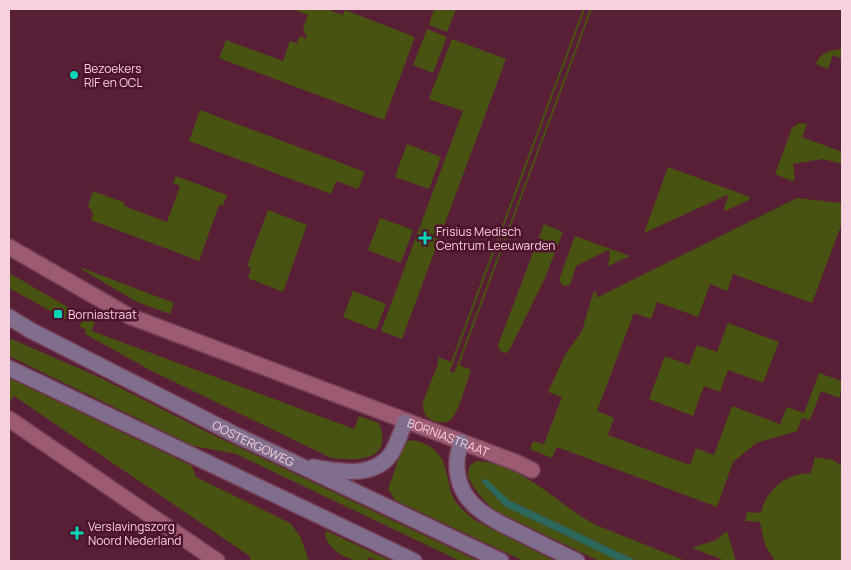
<svg xmlns="http://www.w3.org/2000/svg" width="851" height="570" viewBox="0 0 851 570" font-family="Manrope,sans-serif">
<rect width="100%" height="100%" fill="#591f37"/>
<!-- green -->
<g fill="#495311">
<polygon points="292,9 326,9 343,15 345,10 415,37 384,120 219,58 226,40 283,61 290,41 297,43 300,36 307,39 303,28 308,15"/>
<polygon points="434,9 456,9 447,32 429,25"/>
<path d="M583,9H585L450,371L454,373L590,9H592L459,365L471,370C467,381 459,411 452,418C446,425 437,423 430,419C424,415 422,409 423,402L438,364V357L451,362Z"/>
<polygon points="427,29 447,37 433,73 413,65"/>
<polygon points="452,39 506,59 402,339 381,331 463,111 429,99"/>
<path d="M842,49V59L833,55L828,69L816,64C821,52 829,50 842,49Z"/>
<polygon points="200,110 365,172 358,189 336,181 331,194 189,141"/>
<polygon points="799,123 807,124 802,137 842,152 842,164 823,159 793,164 795,180 792,181 775,174 792,128"/>
<polygon points="407,144 441,157 429,189 395,177"/>
<polygon points="668,167 750,197 751,197 747,201 725,211 724,208 728,197 727,195 644,233"/>
<polygon points="176,176 227,195 223,206 219,205 199,261 91,220 93,213 88,206 93,191 125,203 124,206 167,222 180,186 173,183"/>
<polygon points="797,198 842,203 842,223 812,303 733,274 727,291 710,284 698,317 657,302 651,319 634,313 597,411 614,418 608,435 690,465 696,448 714,455 732,406 780,424 787,407 804,413 819,373 842,381 842,388 839,398 821,391 810,420 802,418 797,431 756,443 733,462 717,507 557,447 552,458 530,449 533,441 544,444 562,397 548,392 565,355 582,331 593,293 597,291 596,298"/>
<polygon points="268,210 307,225 283,292 248,278 251,268 247,266"/>
<polygon points="380,218 413,230 401,263 368,250"/>
<polygon points="544,224 563,232 545,278 510,349 506,353 503,353 499,349 498,345"/>
<polygon points="575,236 630,256 608,266 610,252 608,250 576,266 570,285 563,286 560,282 560,277"/>
<polygon points="82,268 174,303 170,314 137,302 81,269"/>
<path d="M9,273L90,320L97,309H99L92,331L354,429L359,416L379,423C394,461 358,461 331,458L150,370L85,334L86,330L80,326L82,320L67,313L65,319L9,288Z"/>
<polygon points="353,291 386,304 376,330 343,317"/>
<polygon points="728,323 779,342 763,383 728,370 720,392 704,386 693,416 649,399 665,356 689,365 697,345 717,352"/>
<polygon points="9,338 101,378 203,430 478,561 460,561 236,454 194,446 9,356"/>
<polygon points="9,378 192,466 196,477 290,523 300,536 309,561 249,561 251,557 14,396 9,403"/>
<path d="M408,441C413,440 418,441 423,443C448,453 445,474 452,495C457,506 467,514 476,521L555,561H524L395,500L388,489L404,444Z"/>
<path d="M815,457L833,460L842,466V559L840,561H775L765,545L760,522L745,521L747,512L761,513C766,489 787,473 811,473Z"/>
<path d="M476,461C521,462 559,506 596,525L686,561H637L509,500L483,480L482,482L504,506L619,561H599L494,510C486,503 469,485 468,474C468,471 469,468 470,466Z"/>
<path d="M326,531L329,532L391,561H378L369,557L367,561C348,561 331,553 325,535Z"/>
<polygon points="727,531 736,561 726,561 692,548 716,540"/>
</g>
<!-- water -->
<polygon fill="#2d685c" points="485,478 509,500 637,561 619,561 504,506 482,482"/>
<g fill="none" stroke-linecap="round" stroke-linejoin="round">
<defs>
<g id="minor">
<path id="s1" d="M9,247L129,316L515,462L532,470"/>
<polyline points="9,419 217,561"/>
</g>
<g id="secondary">
<path id="s2" d="M9,317L30,330L236,435L501,561"/>
<polyline points="9,368 414,561"/>
<path d="M461,442C460,448 457,455 457,461C455,502 487,517 518,532C538,542 558,552 577,561"/>
<path d="M313,467C339,471 373,479 391,454C397,445 401,432 405,422"/>
</g>
</defs>
<!-- minor casing -->
<use href="#minor" stroke="#744057" stroke-width="18"/>
<!-- secondary casing -->
<use href="#secondary" stroke="#744057" stroke-width="18"/>
<!-- minor -->
<use href="#minor" stroke="#9d5b73" stroke-width="15"/>
<!-- secondary -->
<use href="#secondary" stroke="#816e8e" stroke-width="15"/>
</g>
<!-- markers -->
<g fill="#00d5b7" stroke="#4e132d" stroke-width="2">
<circle cx="74" cy="75" r="5"/>
<path d="M422.5 230.5h5v5h5v5h-5v5h-5v-5h-5v-5h5z"/>
<rect x="53" y="309" width="10" height="10" rx="2.5"/>
<path d="M74.5 525.5h5v5h5v5h-5v5h-5v-5h-5v-5h5z"/>
</g>
<g text-anchor="middle" dominant-baseline="central" stroke-width="5" stroke-linejoin="round" paint-order="stroke">
<!-- poi labels -->
<g font-size="12" fill="#f7d1dd" stroke="#4e132d" text-anchor="start">
<text x="84" y="68">Bezoekers<tspan x="84" dy="14">RIF en OCL</tspan></text>
<text x="436" y="231">Frisius Medisch<tspan x="436" dy="14">Centrum Leeuwarden</tspan></text>
<text x="68" y="314">Borniastraat</text>
<text x="88" y="526">Verslavingszorg<tspan x="88" dy="14">Noord Nederland</tspan></text>
</g>
<!-- street labels -->
<g font-size="12" fill="#f7d1dd" stroke="#4e132d">
<text stroke="none"><textPath href="#s1" startOffset="480">BORNIASTRAAT</textPath></text>
<text stroke="none"><textPath href="#s2" startOffset="275">OOSTERGOWEG</textPath></text>
</g>
</g>
<!-- border -->
<rect width="851" height="570" fill="none" stroke="#f7d1dd" stroke-width="20"/>
</svg>
